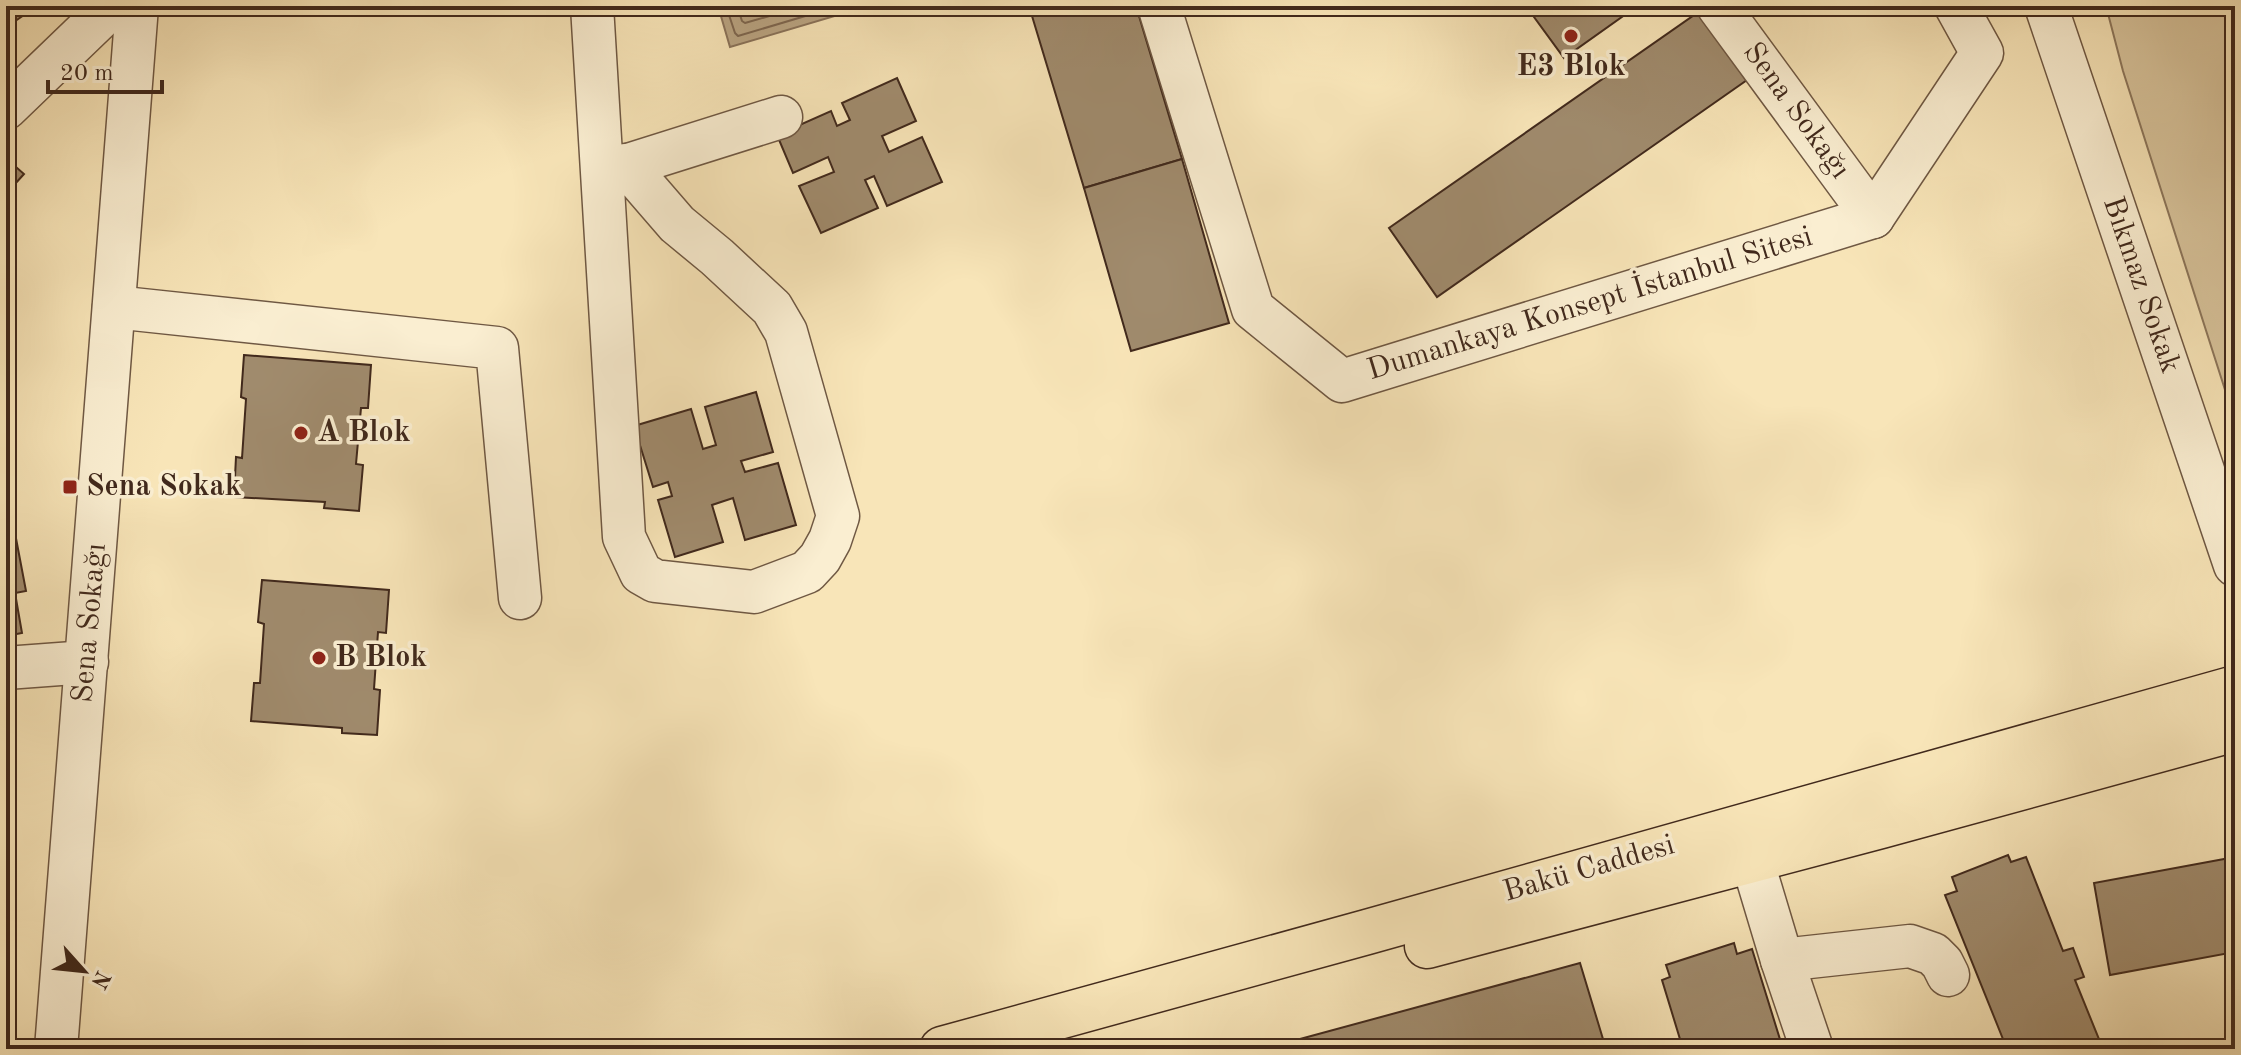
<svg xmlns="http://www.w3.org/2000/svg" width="2241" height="1055" viewBox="0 0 2241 1055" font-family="'Old Standard TT',serif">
<rect width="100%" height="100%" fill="#f8e5b8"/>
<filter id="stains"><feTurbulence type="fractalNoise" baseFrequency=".0025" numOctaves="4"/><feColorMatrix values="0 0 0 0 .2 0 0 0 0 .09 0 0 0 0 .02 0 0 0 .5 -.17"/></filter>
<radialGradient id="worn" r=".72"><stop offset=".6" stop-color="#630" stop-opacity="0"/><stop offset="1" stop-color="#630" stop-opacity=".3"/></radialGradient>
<!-- green -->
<polygon fill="#d9c59d" stroke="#8d775c" stroke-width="2" points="2106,6 2235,6 2235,421 2123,71"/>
<!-- water -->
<polygon fill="#baa583" stroke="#8a735a" stroke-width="2" points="718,6 865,6 865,7 730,47"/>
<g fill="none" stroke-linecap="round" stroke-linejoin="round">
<!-- shore -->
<g stroke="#7e6750" stroke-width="2">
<polyline points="726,6 735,33 738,36 839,6"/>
<polyline points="737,6 742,21 745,23 804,6"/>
</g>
</g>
<!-- building -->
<g fill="#a08b6d" stroke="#41291c" stroke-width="2">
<polygon points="6,6 37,6 11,24 6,18"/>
<polygon points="1029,6 1136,6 1182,159 1084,188"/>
<polygon points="1526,6 1620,6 1626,14 1564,58"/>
<polygon points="1700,11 1747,80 1437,297 1389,228"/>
<polygon points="897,78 916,121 882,136 889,152 922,137 942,182 887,206 874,176 865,180 878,208 821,233 799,186 834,172 828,157 793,173 777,135 831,111 837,126 850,120 842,103"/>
<polygon points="1182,159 1229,323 1131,351 1084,188"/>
<polygon points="8,160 24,174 6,194 6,163"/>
<polygon points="244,355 371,365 368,408 361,408 356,464 363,465 359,511 324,508 325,502 234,497 236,457 242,458 246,399 241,397"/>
<polygon points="756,392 773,452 741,461 745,472 778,463 796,525 745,540 733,498 712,505 723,542 675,557 658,500 672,496 668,482 653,487 634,426 691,409 703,449 716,445 705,407"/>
<polygon points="11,512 26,591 15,593 22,633 6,636 6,513"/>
<polygon points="262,580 389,590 386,633 378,632 374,689 380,690 377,735 342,733 342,728 251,721 254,683 260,683 264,624 258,622"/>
<polygon points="2008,855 2011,862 2026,857 2063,951 2073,948 2084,977 2075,980 2103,1049 2007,1049 1945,895 1957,891 1952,877"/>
<polygon points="2235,857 2235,952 2110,975 2094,883"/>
<polygon points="1734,943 1737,954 1752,949 1783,1049 1683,1049 1662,980 1670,977 1666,965"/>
<polygon points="1580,963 1606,1049 1302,1049 1300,1039"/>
</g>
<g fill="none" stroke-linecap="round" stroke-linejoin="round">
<defs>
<g id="minor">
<polyline points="592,6 624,537 641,573 655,581 754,592 807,572 820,558 830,540 838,516 786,332 772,308 717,257 677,224 626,165"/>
<polyline points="1159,6 1253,309 1342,381 1873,217 1982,53 1956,6"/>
<polyline points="1718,6 1873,217"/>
<polyline points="2046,6 2235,565"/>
<polyline points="6,108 112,6"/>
<polyline points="603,173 781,117"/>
<polyline points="114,307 497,348 520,598"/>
<polyline points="6,668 87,662"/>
<polyline points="1752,860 1782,960 1812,1049"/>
<polyline points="1782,960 1910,946 1933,954 1942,963 1948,975"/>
<polyline points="56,1049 137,6"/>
</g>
<g id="major">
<polyline points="1427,946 1881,826 2235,729"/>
<polyline points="942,1049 1367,932 2235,688"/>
</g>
</defs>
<!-- minor casing -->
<use href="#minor" stroke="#6f5843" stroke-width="45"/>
<!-- major casing -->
<use href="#major" stroke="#41291c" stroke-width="47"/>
<!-- minor -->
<use href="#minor" stroke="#faeed1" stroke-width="42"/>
<!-- major -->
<use href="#major" stroke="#f8e5b8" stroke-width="44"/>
</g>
<!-- markers -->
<g fill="#8f2418" stroke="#faeed1" stroke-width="3">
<circle cx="1571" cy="36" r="8"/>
<circle cx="301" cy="433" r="8"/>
<rect x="62" y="479" width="16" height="16" rx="4"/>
<circle cx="319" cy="658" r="8"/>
</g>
<g text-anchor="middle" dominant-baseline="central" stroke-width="7" stroke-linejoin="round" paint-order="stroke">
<!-- poi labels -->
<g font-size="30" font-weight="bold" fill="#41291c" stroke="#faeed1" text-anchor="start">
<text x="1571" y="67" text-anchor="middle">E3 Blok</text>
<text x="317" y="433">A Blok</text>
<text x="86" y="487">Sena Sokak</text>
<text x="335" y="658">B Blok</text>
</g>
<!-- street labels -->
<g font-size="30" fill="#41291c" stroke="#faeed1">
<text transform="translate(1796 111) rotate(54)">Sena Sokağı</text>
<text transform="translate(2141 285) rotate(71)">Bıkmaz Sokak</text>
<text transform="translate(1590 304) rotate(-17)">Dumankaya Konsept İstanbul Sitesi</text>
<text transform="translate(90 623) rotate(-85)">Sena Sokağı</text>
<text transform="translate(1589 869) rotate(-16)">Bakü Caddesi</text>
</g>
</g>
<!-- margin -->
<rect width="2241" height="1055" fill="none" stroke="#f8e5b8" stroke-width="32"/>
<rect x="8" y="8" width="2225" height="1039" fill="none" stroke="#41291c" stroke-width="4"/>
<rect x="16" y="16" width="2209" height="1023" fill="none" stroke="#41291c" stroke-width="2"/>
<!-- north arrow -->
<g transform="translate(84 971) rotate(117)" stroke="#faeed1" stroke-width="6" paint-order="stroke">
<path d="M0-6L14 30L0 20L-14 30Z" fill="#41291c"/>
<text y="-12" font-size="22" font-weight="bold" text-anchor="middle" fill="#41291c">N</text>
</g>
<!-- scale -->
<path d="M48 80v12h114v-12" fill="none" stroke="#41291c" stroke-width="4"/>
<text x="60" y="80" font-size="24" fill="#41291c" stroke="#faeed1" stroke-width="6" paint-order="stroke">20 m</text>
<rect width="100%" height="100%" filter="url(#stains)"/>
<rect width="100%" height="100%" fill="url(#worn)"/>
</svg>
